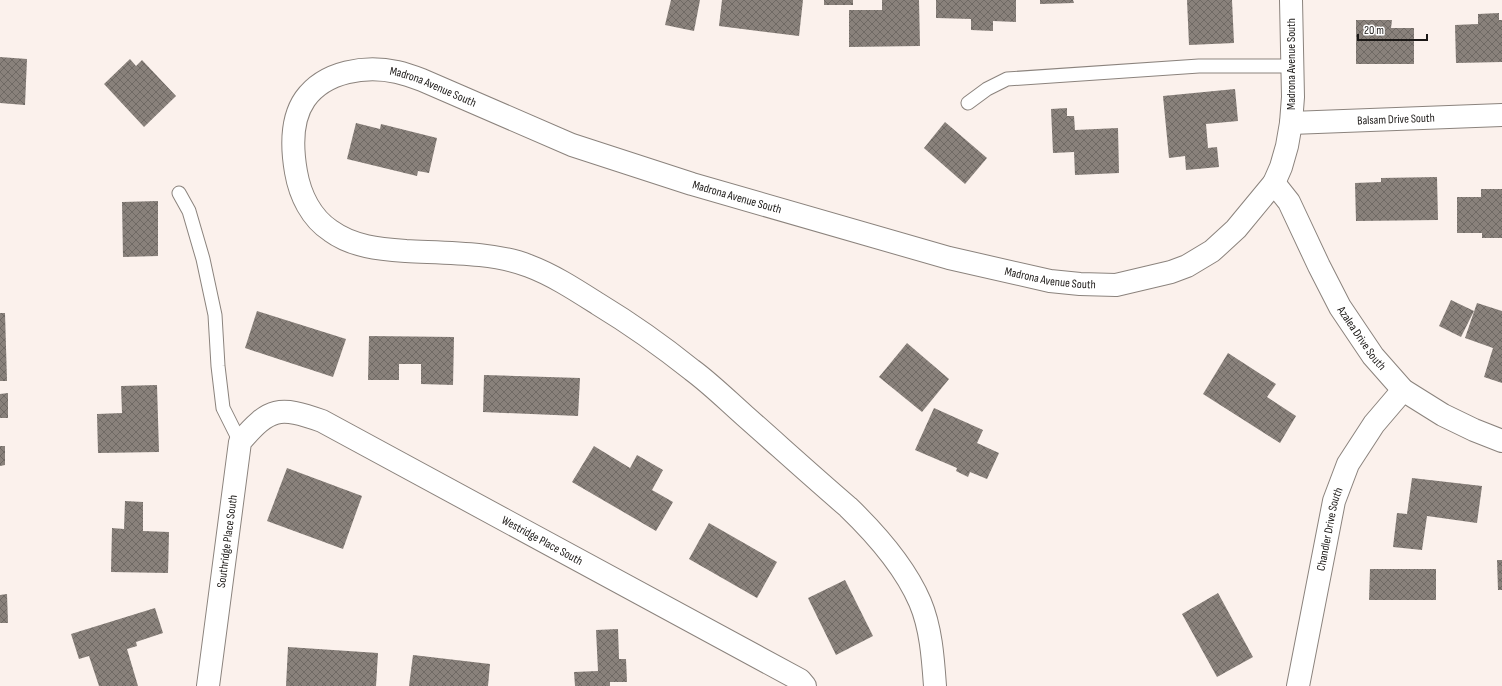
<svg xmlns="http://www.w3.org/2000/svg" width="1502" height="686" viewBox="0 0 1502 686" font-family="'Sofia Sans Condensed',sans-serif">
<defs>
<pattern id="building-cross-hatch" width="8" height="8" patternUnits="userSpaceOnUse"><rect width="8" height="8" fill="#89817b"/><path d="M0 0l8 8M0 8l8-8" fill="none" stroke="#6f6964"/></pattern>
</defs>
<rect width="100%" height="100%" fill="#fbf1ec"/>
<!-- building -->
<g fill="url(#building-cross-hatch)">
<polygon points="671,0 700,0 694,31 665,25"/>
<polygon points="722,0 803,0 799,36 719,26"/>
<rect x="824" y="0" width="29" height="5"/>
<polygon points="882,0 919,0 920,46 849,47 849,10 882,10"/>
<polygon points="936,0 1016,0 1016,22 993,21 993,31 971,30 971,19 936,18"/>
<polygon points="1040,0 1073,0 1074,3 1040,4"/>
<polygon points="1187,0 1232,0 1234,43 1189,45"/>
<polygon points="1499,13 1499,20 1502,20 1502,62 1456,63 1455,25 1478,24 1478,14"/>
<polygon points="1356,20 1392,20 1391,28 1414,28 1414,64 1356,64"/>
<polygon points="0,57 27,59 25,105 0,103"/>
<polygon points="130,59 136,66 142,60 176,96 144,127 104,84"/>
<polygon points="1235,89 1238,121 1206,124 1208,148 1217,147 1219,167 1186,170 1185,156 1169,158 1163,96"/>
<polygon points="1067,108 1067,116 1074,116 1075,130 1118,128 1119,173 1075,175 1074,152 1053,153 1051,109"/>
<polygon points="945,122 987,158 965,184 924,148"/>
<polygon points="356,123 380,129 381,124 437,138 429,173 418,171 417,176 347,159"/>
<polygon points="1437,177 1438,220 1356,221 1355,183 1381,182 1381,178"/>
<polygon points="1481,189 1502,189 1502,238 1482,238 1482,233 1457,233 1457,197 1481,197"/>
<polygon points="158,201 158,256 123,257 122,202"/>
<polygon points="1451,300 1474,311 1461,337 1439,326"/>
<polygon points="1477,303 1502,311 1502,383 1484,377 1493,348 1465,338"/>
<polygon points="257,311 346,339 333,377 245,348"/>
<polygon points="0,313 5,313 7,381 0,381"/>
<polygon points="369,336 454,337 453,385 421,384 421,364 399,364 399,380 368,380"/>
<polygon points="907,343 949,379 922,412 879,377"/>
<polygon points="1228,353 1276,384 1267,397 1296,416 1280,443 1203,394"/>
<polygon points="484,375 580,378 578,416 483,412"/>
<polygon points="157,385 159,452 98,453 97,414 122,413 121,386"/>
<polygon points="8,393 8,418 0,418 0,394"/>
<polygon points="934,408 983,430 977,443 999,453 987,479 970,472 968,477 956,471 957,468 915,450"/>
<polygon points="0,446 5,446 5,465 0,466"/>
<polygon points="594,446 630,468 637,455 663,470 652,490 673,502 656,531 572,482"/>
<polygon points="287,468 362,496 343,549 267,521"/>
<polygon points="1412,478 1482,486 1477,523 1427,516 1422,550 1393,547 1397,513 1407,514"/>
<polygon points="125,501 143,502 143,531 169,532 168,573 111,572 112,528 124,529"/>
<polygon points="709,523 777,562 757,598 689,559"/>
<polygon points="1497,560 1502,560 1502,590 1498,590"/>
<polygon points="1370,569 1436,569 1436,600 1369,600"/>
<polygon points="845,580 873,636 836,655 808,598"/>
<polygon points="1218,593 1253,657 1217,677 1182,614"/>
<polygon points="7,594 8,623 0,623 0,595"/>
<polygon points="155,608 163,633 136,642 137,646 127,649 138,686 99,686 89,656 79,659 71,634"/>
<polygon points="618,629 619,659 626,659 627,682 610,682 610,686 575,686 574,672 598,671 596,630"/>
<polygon points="288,647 378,653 376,686 286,686"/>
<polygon points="413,655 490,664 488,686 409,686"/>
</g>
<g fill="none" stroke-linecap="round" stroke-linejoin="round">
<defs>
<g id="service">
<polyline points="968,103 987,89 1007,79 1199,66 1292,66"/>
<polyline points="179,193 189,211 203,259 215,315 218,366 223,408 240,442"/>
</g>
<g id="minor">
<path id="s1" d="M1291,123L1502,115"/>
<path id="s2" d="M1274,183L1289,202L1319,266L1340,307L1373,356L1403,390L1443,415L1474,430L1502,441"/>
<path id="s3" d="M208,686L240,442C270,407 279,406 322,421L800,680L805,686"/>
<path id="s4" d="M1298,686L1334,501L1348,464L1374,424L1403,390"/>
</g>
<g id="secondary">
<path id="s5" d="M935,686C933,658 931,628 920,602C905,567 875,533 848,507C813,477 779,446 745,416C728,401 711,384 692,370C662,346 631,324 598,304C576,290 553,275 529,266C494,252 444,253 406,251C380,249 353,247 331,231C311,218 300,195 296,172C292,149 291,119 305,99C325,71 366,65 397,72C406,74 414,77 422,80L572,145L692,184L949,258L1050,281L1080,284L1116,285L1171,272L1187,266L1212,251L1236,229L1274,183L1281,167L1287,146L1291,123L1293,97L1291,0"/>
</g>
</defs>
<!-- service casing -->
<use href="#service" stroke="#8b837d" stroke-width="15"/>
<!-- minor casing -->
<use href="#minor" stroke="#8b837d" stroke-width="24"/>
<!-- secondary casing -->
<use href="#secondary" stroke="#8b837d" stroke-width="24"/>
<!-- service -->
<use href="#service" stroke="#fff" stroke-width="13"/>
<!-- minor -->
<use href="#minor" stroke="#fff" stroke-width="22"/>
<!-- secondary -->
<use href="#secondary" stroke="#fff" stroke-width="22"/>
</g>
<g text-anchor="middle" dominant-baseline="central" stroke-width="4" stroke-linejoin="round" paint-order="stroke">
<!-- street labels -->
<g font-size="12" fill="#1b1816" stroke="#fff">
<text transform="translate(1291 64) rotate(-90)">Madrona Avenue South</text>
<text stroke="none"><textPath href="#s5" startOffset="1096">Madrona Avenue South</textPath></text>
<text stroke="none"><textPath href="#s1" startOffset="105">Balsam Drive South</textPath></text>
<text stroke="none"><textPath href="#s5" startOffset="1420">Madrona Avenue South</textPath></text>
<text stroke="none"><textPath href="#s5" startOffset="1744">Madrona Avenue South</textPath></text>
<text stroke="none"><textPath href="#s2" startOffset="179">Azalea Drive South</textPath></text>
<text stroke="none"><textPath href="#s4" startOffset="160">Chandler Drive South</textPath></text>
<text stroke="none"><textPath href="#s3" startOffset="146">Southridge Place South</textPath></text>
<text stroke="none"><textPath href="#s3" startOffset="591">Westridge Place South</textPath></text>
</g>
</g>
<!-- scale -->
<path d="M1358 34v6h69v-6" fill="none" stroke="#1b1816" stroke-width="2"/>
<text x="1364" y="34" font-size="12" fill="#1b1816" stroke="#ffffff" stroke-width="3" paint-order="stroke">20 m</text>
</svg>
